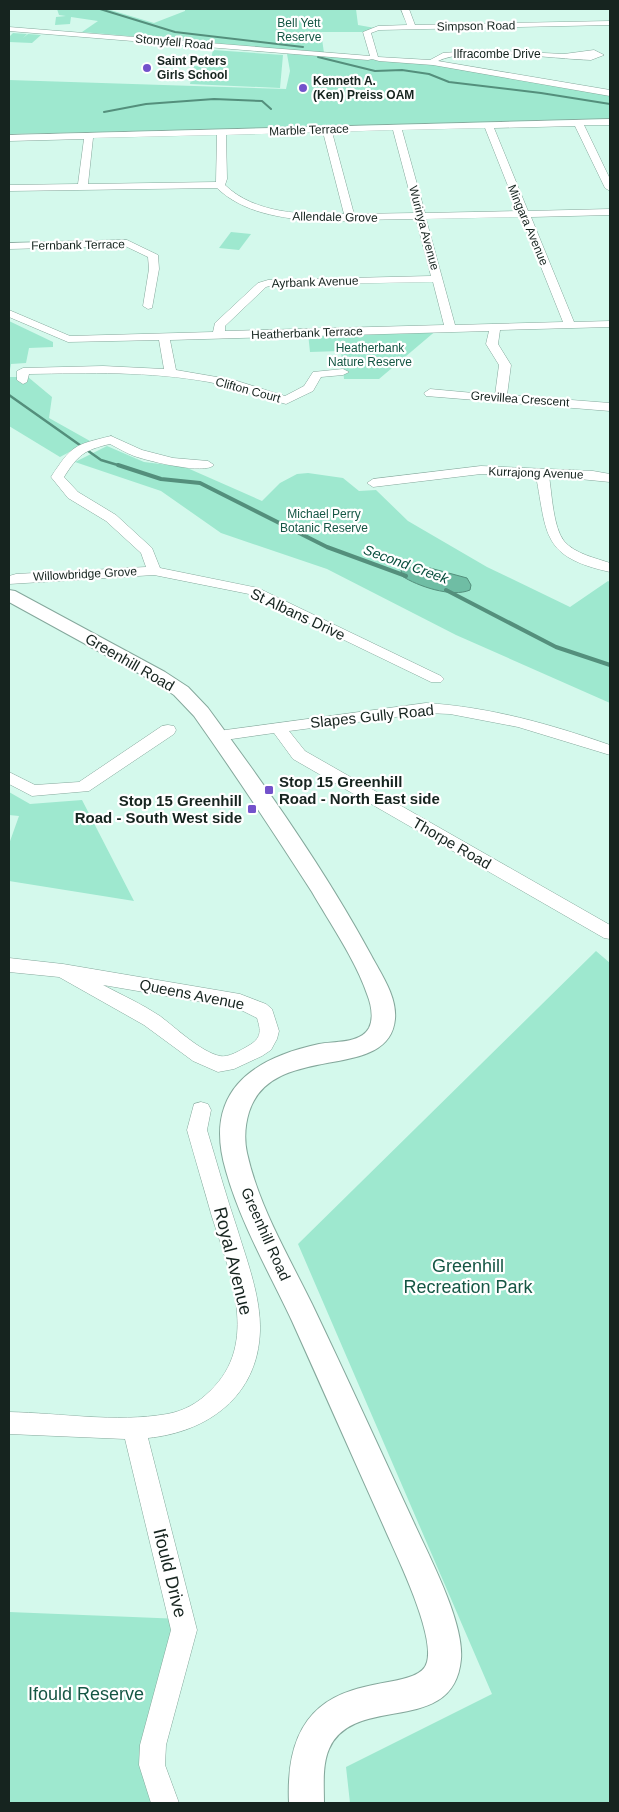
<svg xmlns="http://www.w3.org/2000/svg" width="619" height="1812" viewBox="0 0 619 1812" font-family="Arial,sans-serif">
<rect width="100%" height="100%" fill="#d4f9ec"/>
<!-- green -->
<g fill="#9ee8cf">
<polygon points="57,9 107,9 154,23 185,11 185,9 356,9 358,25 375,28 368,32 321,32 324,53 82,32 98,21 71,17 70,24 55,25 56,17 66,16 59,15"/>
<polygon points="13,33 27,34 23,38 28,34 41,35 32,43 9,42 9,37"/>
<polygon points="213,50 283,55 280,88 190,84 194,66 209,67"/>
<polygon points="287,54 422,63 610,95 610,121 9,134 9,80 286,89 290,71"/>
<polygon points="231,232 251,234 239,250 219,248"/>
<polygon points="9,321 53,342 53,347 29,348 26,363 11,364 9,375"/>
<polygon points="438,329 379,379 344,379 341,351 310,352 308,333"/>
<polygon points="9,377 28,377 52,397 49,418 90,441 60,457 9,426"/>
<polygon points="107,446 144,462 185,467 262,501 280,483 297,474 308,473 343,478 359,491 376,490 408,521 487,567 570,607 608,581 610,582 610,703 456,635 327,569 221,533 161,491 75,462"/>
<polygon points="9,792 30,804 82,800 134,901 9,881 9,844 19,816 9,815"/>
<polygon points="596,951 610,963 610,1803 350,1803 346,1767 492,1694 298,1244"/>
<polygon points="9,1612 182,1619 153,1745 160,1790 165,1803 9,1803"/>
</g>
<!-- water -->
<path fill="#6fbda4" stroke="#548f7c" d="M413,567L430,568L467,578L471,585L470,590C452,598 417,586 402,576L401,570Z"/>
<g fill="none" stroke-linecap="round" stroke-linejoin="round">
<!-- stream-far2 -->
<g stroke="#548f7c" stroke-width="2">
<polyline points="100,9 175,32 303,47"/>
<polyline points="318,57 375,71 402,70 429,74 449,82 541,93 610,104"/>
<polyline points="104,112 146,104 214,99 262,101 271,109"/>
</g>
<!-- stream-far1 -->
<polyline stroke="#548f7c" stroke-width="2.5" points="9,395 101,460 121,466"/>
<!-- stream -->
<g stroke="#548f7c" stroke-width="4">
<polyline points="118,465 161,479 200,483 327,547 406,576"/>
<polyline points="446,590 556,647 610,665"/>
</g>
<defs>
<g id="minor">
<path d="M401,9H409L415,25L610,21V25L379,30L371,33L378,57L430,60L443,53L483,50L564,54L594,50L604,55L591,60C554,59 468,46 438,61L610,90V96L433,65L379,61L372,59L368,60L9,31V27L370,56L363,32L378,26L407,25Z"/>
<path d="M610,119V125H584L610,179V191L605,188L575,126L494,128L528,211L610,209V215L531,217L574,322L610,321V327L500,330L498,344L511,365L507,395L610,403V411L426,396L424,393L430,389L495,395L499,365L486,344L489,331L170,340L176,370L234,380L285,396L304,386L313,372L343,369L349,372L343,375L321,377L313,391L286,404C260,397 235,387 209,382C149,371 89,373 29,374L27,382L23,384L17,380V371L23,368L103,366L164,369L159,340L68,342L9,317V310L70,336L213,332L215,323L258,283L268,280L431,276L416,219L354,220L350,222C339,219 327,222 315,221C281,218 243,213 217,188L9,191V185L78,184L84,139L9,141V135ZM485,128L518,211L425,213L402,130ZM393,130L415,213L354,214L332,132ZM323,132L344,214C304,215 255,214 225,185L227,179L226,135ZM217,135L216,182L88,184L93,138ZM521,217L563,322L455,325L426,219ZM433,282L444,325L225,331V326L266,287L273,285Z"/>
<polygon points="127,240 158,255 159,269 152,308 148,309 143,306 149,269 148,257 125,246 9,249 9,243"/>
<path d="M111,436L142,450L173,458L208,461L214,465C205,475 148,461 134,456C126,453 118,448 110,444C84,450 78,455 64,477L78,492L116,515L152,548L160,568L258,588L441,676L444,679L441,682H431L249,594L154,575L9,584V576L16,574L146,567L141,553L106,521L68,498L51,477C72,445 74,445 111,436Z"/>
<path d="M481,466L593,471L610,474V482L549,476C552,494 553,527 564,541C575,554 596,558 610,563V572C542,557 547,535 536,476L481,474L373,487L367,483L373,479Z"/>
<path d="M426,703C490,707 550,724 610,745V755L518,727L450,714L426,713L289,731L305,751L610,925V939L604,938L293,759L274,733L218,741L212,740L210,736L212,732L218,731Z"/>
<polygon points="168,725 174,726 176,730 174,734 89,791 32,796 9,784 9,772 35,785 79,782 162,726"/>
<path d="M9,958L63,964L240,994L266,1004L272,1009L279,1031L277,1039L271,1050L262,1056L234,1069L218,1072L193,1061L144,1025L59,977L9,972ZM103,985L237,1008L257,1018C261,1031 262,1038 248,1046C241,1050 228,1058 220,1056C201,1052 176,1028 160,1016C142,1004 122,995 103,985Z"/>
<path d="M201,1102L208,1104L211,1110L207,1130C217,1163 226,1196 237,1228C247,1261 261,1297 260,1331C258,1396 208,1432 148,1438L197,1630L166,1745L165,1765L179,1803H151L139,1765L140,1745L171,1630L125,1439L9,1434V1412C61,1413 115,1423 167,1414C184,1411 198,1403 210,1391C260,1344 230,1273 212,1217C204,1188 195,1159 187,1130L194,1104Z"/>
</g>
<path id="major" d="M9,590L15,591L165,672L188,687L208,708C266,787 324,868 371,955C381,974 397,996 395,1019C389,1084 272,1040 249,1112C245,1125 244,1139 247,1153C259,1207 288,1255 312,1304C347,1377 380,1450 414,1523C430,1558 464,1622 461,1659C454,1738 354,1692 329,1749C322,1765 324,1786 324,1803H289C282,1651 417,1702 427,1662C435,1633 396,1555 384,1527C353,1458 323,1389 292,1321C269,1272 241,1224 226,1171C203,1094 249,1059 319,1044C334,1041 360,1044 369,1028C374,1018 371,1004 367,994C356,961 330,923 312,892C274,833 235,774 194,716L174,695L151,680L9,602Z"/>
</defs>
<!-- minor casing -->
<use href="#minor" stroke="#85a89c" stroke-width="1"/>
<!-- major casing -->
<use href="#major" stroke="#85a89c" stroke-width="2"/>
<!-- minor -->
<use href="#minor" fill="#fff" fill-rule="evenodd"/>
<!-- major -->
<use href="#major" fill="#fff" fill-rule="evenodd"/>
</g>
<!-- markers -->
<g fill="#7352cb" stroke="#fff" stroke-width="2">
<circle cx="147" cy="68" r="5"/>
<circle cx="303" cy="88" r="5"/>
<rect x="264" y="785" width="10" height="10" rx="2.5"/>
<rect x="247" y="804" width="10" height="10" rx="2.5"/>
</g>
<g text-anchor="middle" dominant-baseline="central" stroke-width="4.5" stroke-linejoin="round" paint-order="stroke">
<!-- far-park labels -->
<g font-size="12" fill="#155644" stroke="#fff">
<text x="299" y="23">Bell Yett<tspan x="299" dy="14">Reserve</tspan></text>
<text x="370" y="348">Heatherbank<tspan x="370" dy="14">Nature Reserve</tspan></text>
<text x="324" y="514">Michael Perry<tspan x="324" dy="14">Botanic Reserve</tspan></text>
</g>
<!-- far-street labels -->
<g font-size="12" fill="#16241f" stroke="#fff">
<text transform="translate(476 26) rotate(-1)">Simpson Road</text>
<text transform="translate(174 42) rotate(5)">Stonyfell Road</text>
<text x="497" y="54">Ilfracombe Drive</text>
<text transform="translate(309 130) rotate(-2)">Marble Terrace</text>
<text transform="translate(335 217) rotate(1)">Allendale Grove</text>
<text transform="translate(528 225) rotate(67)">Mingara Avenue</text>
<text transform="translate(424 228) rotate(75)">Wurinya Avenue</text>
<text transform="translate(78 245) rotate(-1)">Fernbank Terrace</text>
<text transform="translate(315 282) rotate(-2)">Ayrbank Avenue</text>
<text transform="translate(307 333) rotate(-2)">Heatherbank Terrace</text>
<text transform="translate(248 390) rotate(15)">Clifton Court</text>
<text transform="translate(520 399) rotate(4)">Grevillea Crescent</text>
<text transform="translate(536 473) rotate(2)">Kurrajong Avenue</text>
<text transform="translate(85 574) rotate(-3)">Willowbridge Grove</text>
</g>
<!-- far-poi labels -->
<g font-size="12" font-weight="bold" fill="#16241f" stroke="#fff" text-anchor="start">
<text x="157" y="61">Saint Peters<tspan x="157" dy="14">Girls School</tspan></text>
<text x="313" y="81">Kenneth A.<tspan x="313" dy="14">(Ken) Preiss OAM</tspan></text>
</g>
<!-- far-water labels -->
<g font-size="14" font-style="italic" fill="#094e3d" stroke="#fff">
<text transform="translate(406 564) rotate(20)">Second Creek</text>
</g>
<!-- street labels -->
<g font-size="15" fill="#16241f" stroke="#fff">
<text transform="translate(298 614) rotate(25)">St Albans Drive</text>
<text transform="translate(130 662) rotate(30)">Greenhill Road</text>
<text transform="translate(372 716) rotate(-6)">Slapes Gully Road</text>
<text transform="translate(452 843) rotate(30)">Thorpe Road</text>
<text transform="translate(192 994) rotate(11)">Queens Avenue</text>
<text transform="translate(266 1234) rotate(66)">Greenhill Road</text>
</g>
<!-- poi labels -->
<g font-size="15" font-weight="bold" fill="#16241f" stroke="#fff" text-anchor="start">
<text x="279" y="781">Stop 15 Greenhill<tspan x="279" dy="17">Road - North East side</tspan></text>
<text x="242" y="800" text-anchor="end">Stop 15 Greenhill<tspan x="242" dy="17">Road - South West side</tspan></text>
</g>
<!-- near-street labels -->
<g font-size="18" fill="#16241f" stroke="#fff">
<text transform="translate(233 1261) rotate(76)">Royal Avenue</text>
<text transform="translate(170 1573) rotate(76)">Ifould Drive</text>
</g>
<!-- near-park labels -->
<g font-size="18" fill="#155644" stroke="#fff">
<text x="468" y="1266">Greenhill<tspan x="468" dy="21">Recreation Park</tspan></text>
<text x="86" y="1694">Ifould Reserve</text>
</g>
</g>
<!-- border -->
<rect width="619" height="1812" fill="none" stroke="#16241f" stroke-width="20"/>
</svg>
